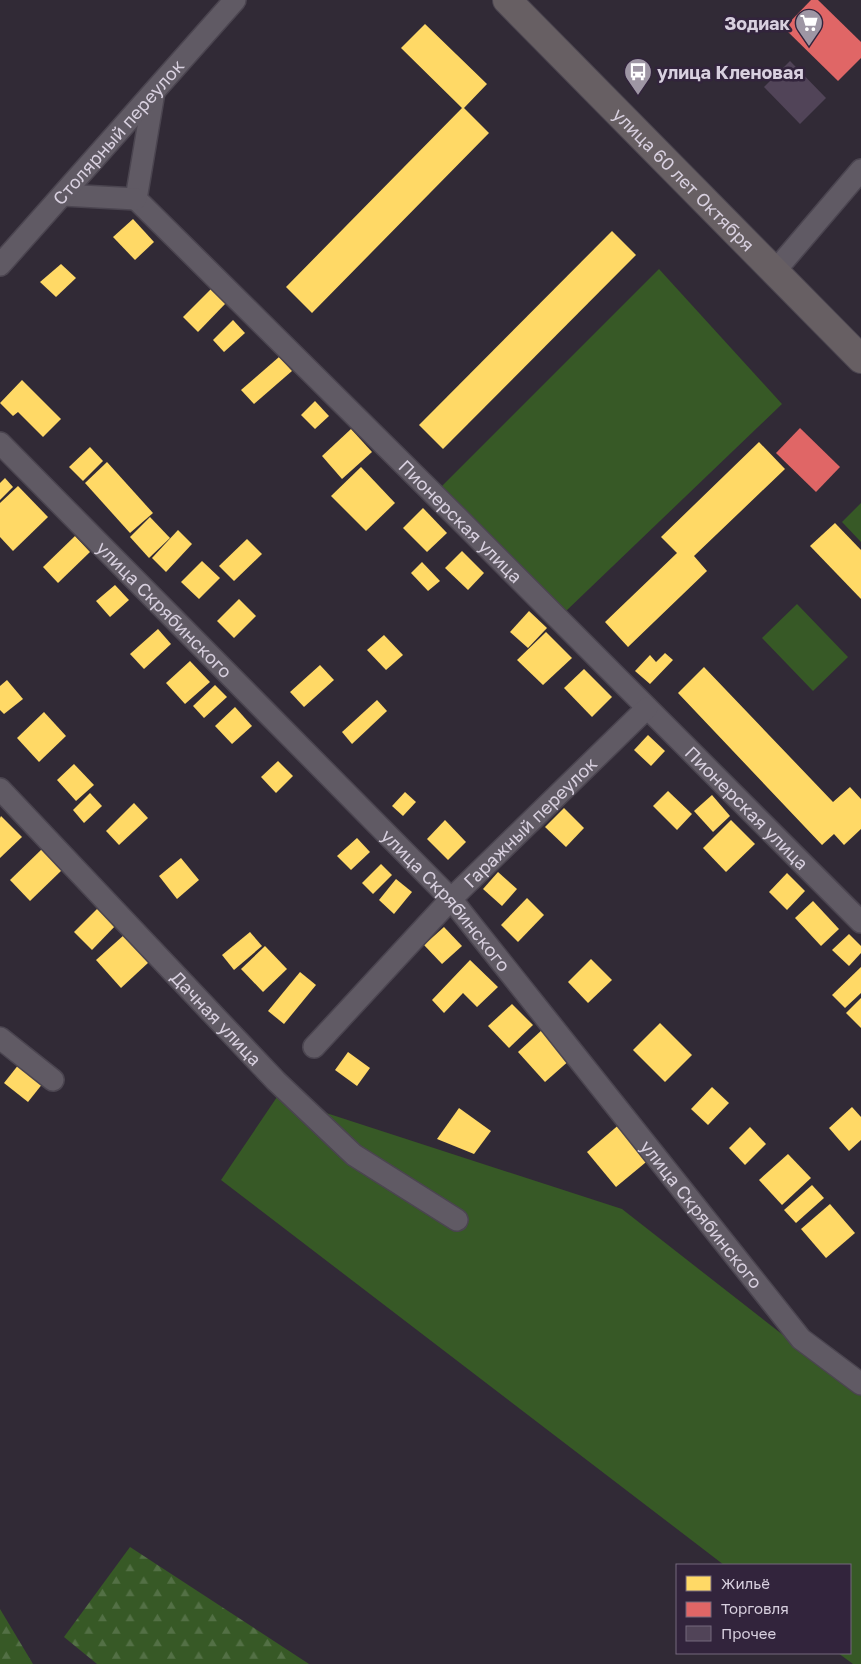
<svg xmlns="http://www.w3.org/2000/svg" width="861" height="1664" viewBox="0 0 861 1664" font-family="'Golos Text',sans-serif">
<defs>
<pattern id="forest-firs" width="22" height="20" patternUnits="userSpaceOnUse" patternTransform="scale(1.25)"><rect width="22" height="20" fill="#375926"/><path d="M5 1l3.5 6h-7zM16 11l3.5 6h-7z" fill="#537045"/></pattern>
</defs>
<rect width="100%" height="100%" fill="#312a36"/>
<!-- green -->
<g fill="#375926">
<polygon points="659,269 782,404 565,612 434,494"/>
<polygon points="861,503 861,542 842,522"/>
<polygon points="797,604 848,657 813,691 762,638"/>
<polygon points="277,1097 622,1209 861,1396 861,1664 853,1664 838,1653 850,1653 850,1565 724,1565 221,1180"/>
</g>
<!-- forest -->
<g fill="url(#forest-firs)">
<polygon points="130,1547 309,1664 97,1664 64,1637"/>
<polygon points="0,1609 33,1664 0,1664"/>
</g>
<!-- homes -->
<g fill="#ffd966">
<polygon points="425,24 487,84 464,108 489,133 312,313 286,287 462,108 401,48"/>
<polygon points="133,219 154,242 135,260 113,237"/>
<polygon points="612,231 636,255 443,449 419,425"/>
<polygon points="61,264 76,278 56,297 40,282"/>
<polygon points="211,289 226,303 198,332 183,317"/>
<polygon points="233,320 245,333 224,352 213,340"/>
<polygon points="279,357 292,371 254,404 241,390"/>
<polygon points="22,380 61,419 43,437 18,412 13,416 0,403"/>
<polygon points="315,401 329,416 315,429 301,415"/>
<polygon points="351,429 372,452 342,479 322,456"/>
<polygon points="759,442 785,469 694,556 707,571 628,647 605,622 677,553 661,537"/>
<polygon points="90,447 103,461 83,481 69,467"/>
<polygon points="107,462 153,513 130,533 85,483"/>
<polygon points="361,467 395,503 366,531 331,496"/>
<polygon points="5,478 13,487 0,500 0,483"/>
<polygon points="18,486 48,517 13,551 0,537 0,503"/>
<polygon points="423,508 447,533 427,552 403,528"/>
<polygon points="150,517 170,538 149,558 130,537"/>
<polygon points="835,523 861,550 861,599 810,546"/>
<polygon points="178,530 192,544 166,572 152,558"/>
<polygon points="75,536 90,552 58,583 43,567"/>
<polygon points="247,539 262,554 234,581 219,566"/>
<polygon points="462,551 484,573 468,590 445,568"/>
<polygon points="202,561 220,578 199,599 181,582"/>
<polygon points="422,562 440,581 428,591 411,573"/>
<polygon points="115,585 129,600 110,617 96,601"/>
<polygon points="239,599 256,616 234,638 217,621"/>
<polygon points="529,611 547,628 528,648 510,632"/>
<polygon points="158,629 171,644 144,669 130,654"/>
<polygon points="546,632 572,658 543,685 517,660"/>
<polygon points="384,635 403,655 386,670 367,650"/>
<polygon points="665,653 673,660 650,684 635,671 650,655 656,662"/>
<polygon points="190,661 210,682 185,704 166,683"/>
<polygon points="320,665 334,680 304,707 290,692"/>
<polygon points="704,667 833,802 850,787 861,799 861,829 844,845 834,834 822,845 678,693"/>
<polygon points="584,669 612,697 592,717 564,688"/>
<polygon points="7,680 23,699 4,714 0,710 0,686"/>
<polygon points="215,685 227,697 204,718 193,706"/>
<polygon points="377,700 387,711 352,744 342,732"/>
<polygon points="235,707 252,726 232,744 215,726"/>
<polygon points="44,712 66,736 39,762 17,738"/>
<polygon points="648,735 665,751 651,766 634,750"/>
<polygon points="278,761 293,776 276,793 261,777"/>
<polygon points="74,764 94,785 76,801 57,780"/>
<polygon points="668,791 692,814 677,830 653,806"/>
<polygon points="405,792 416,802 403,816 392,806"/>
<polygon points="90,793 102,806 84,823 73,810"/>
<polygon points="712,795 730,816 713,832 694,811"/>
<polygon points="134,803 148,818 119,845 106,831"/>
<polygon points="564,808 584,828 566,847 545,827"/>
<polygon points="1,816 22,837 0,858 0,818"/>
<polygon points="445,820 466,842 448,860 427,839"/>
<polygon points="731,820 755,844 726,872 703,848"/>
<polygon points="357,838 370,852 351,870 337,856"/>
<polygon points="43,848 63,869 30,901 10,880"/>
<polygon points="181,858 199,880 177,899 159,876"/>
<polygon points="381,864 392,875 373,894 362,883"/>
<polygon points="498,872 517,889 502,906 483,889"/>
<polygon points="787,873 805,891 787,910 769,892"/>
<polygon points="396,879 412,892 394,914 379,900"/>
<polygon points="527,898 544,915 518,942 501,925"/>
<polygon points="813,901 839,929 821,946 795,918"/>
<polygon points="100,906 118,923 92,950 74,932"/>
<polygon points="444,927 462,946 442,964 424,945"/>
<polygon points="250,932 262,946 234,970 222,955"/>
<polygon points="849,934 861,946 861,953 849,966 832,950"/>
<polygon points="124,935 149,962 121,988 96,960"/>
<polygon points="265,946 287,969 263,992 241,969"/>
<polygon points="591,959 612,980 588,1003 568,982"/>
<polygon points="470,960 498,987 477,1007 463,993 444,1013 432,1000"/>
<polygon points="861,967 861,993 845,1008 832,995"/>
<polygon points="300,972 316,985 284,1024 268,1011"/>
<polygon points="861,998 861,1028 846,1013"/>
<polygon points="512,1004 533,1025 509,1048 488,1026"/>
<polygon points="660,1023 692,1055 665,1082 633,1050"/>
<polygon points="543,1029 571,1059 545,1082 518,1052"/>
<polygon points="348,1052 370,1068 357,1086 335,1070"/>
<polygon points="27,1054 51,1073 28,1102 4,1083"/>
<polygon points="712,1087 729,1103 708,1125 691,1109"/>
<polygon points="852,1107 861,1117 861,1140 849,1151 829,1128"/>
<polygon points="459,1108 491,1131 474,1154 437,1139"/>
<polygon points="621,1123 651,1158 616,1187 587,1152"/>
<polygon points="750,1127 766,1144 745,1165 729,1148"/>
<polygon points="788,1154 811,1178 782,1205 759,1180"/>
<polygon points="812,1185 824,1198 796,1223 784,1210"/>
<polygon points="830,1204 855,1233 826,1258 801,1229"/>
</g>
<!-- shops -->
<g fill="#e06666">
<polygon points="811,0 818,0 861,42 861,58 838,81 784,28"/>
<polygon points="800,428 840,467 816,492 776,453"/>
</g>
<!-- building -->
<polygon fill="#514458" points="790,61 826,98 800,124 764,87"/>
<g fill="none" stroke-linecap="round" stroke-linejoin="round">
<defs>
<g id="street">
<path id="s1" d="M154,92L136,199L457,517L861,922"/>
<polyline points="63,195 136,199"/>
<path id="s2" d="M0,265L235,0"/>
<polyline points="775,271 861,170"/>
<path id="s3" d="M0,443L451,899L801,1339L861,1384"/>
<path id="s4" d="M0,789L276,1081L354,1155L457,1220"/>
<polyline points="0,1038 53,1080"/>
<path id="s5" d="M314,1047L451,899L647,708"/>
</g>
<g id="primary">
<path id="s6" d="M507,0L861,359"/>
</g>
</defs>
<!-- street casing -->
<use href="#street" stroke="#4b4550" stroke-width="24"/>
<!-- primary casing -->
<use href="#primary" stroke="#4b4550" stroke-width="30"/>
<!-- street -->
<use href="#street" stroke="#605a64" stroke-width="21"/>
<!-- primary -->
<use href="#primary" stroke="#675f63" stroke-width="28"/>
</g>
<!-- icons -->
<defs>
<symbol id="supermarket-pin" viewBox="-11 -11 22 30"><path d="M0 17L-7.5 6A9.5 9.5 0 1 1 7.5 6Z" fill="#9e96a4" stroke="#32243c"/><path d="M-6-5.5h2.5l.6 2H6L4.5 2H-2.5L-4.4-4H-6ZM-1.5 3.2a1.3 1.3 0 1 0 .1 0ZM3 3.2a1.3 1.3 0 1 0 .1 0Z" fill="#fff"/></symbol>
<symbol id="bus-pin" viewBox="-11 -11 22 30"><path d="M0 17L-7.5 6A9.5 9.5 0 1 1 7.5 6Z" fill="#9e96a4" stroke="#32243c"/><path d="M-5-6H5V4H4V6H2V4H-2V6H-4V4H-5ZM-3.5-4V0h7V-4ZM-3.5 1.2v1.5H-2V1.2ZM2 1.2v1.5H3.5V1.2Z" fill="#fff"/></symbol>
</defs>
<g fill-rule="evenodd">
<use href="#supermarket-pin" x="793" y="7" width="32" height="43"/>
<use href="#bus-pin" x="622" y="56" width="32" height="43"/>
</g>
<g text-anchor="middle" dominant-baseline="central" stroke-width="5" stroke-linejoin="round" paint-order="stroke">
<!-- poi labels -->
<g font-size="18" font-weight="bold" fill="#d8d0df" stroke="#32243c" text-anchor="end">
<text x="790" y="23">Зодиак</text>
<text x="657" y="72" text-anchor="start">улица Кленовая</text>
</g>
<!-- street labels -->
<g font-size="18" fill="#d8d0df" stroke="#32243c">
<text stroke="none"><textPath href="#s2" startOffset="178">Столярный переулок</textPath></text>
<text stroke="none"><textPath href="#s6" startOffset="252">улица 60 лет Октября</textPath></text>
<text stroke="none"><textPath href="#s1" startOffset="566">Пионерская улица</textPath></text>
<text stroke="none"><textPath href="#s3" startOffset="234">улица Скрябинского</textPath></text>
<text stroke="none"><textPath href="#s1" startOffset="971">Пионерская улица</textPath></text>
<text stroke="none"><textPath href="#s5" startOffset="312">Гаражный переулок</textPath></text>
<text stroke="none"><textPath href="#s3" startOffset="639">улица Скрябинского</textPath></text>
<text stroke="none"><textPath href="#s4" startOffset="315">Дачная улица</textPath></text>
<text stroke="none"><textPath href="#s3" startOffset="1044">улица Скрябинского</textPath></text>
</g>
</g>
<!-- legend -->
<rect x="676" y="1564" width="175" height="90" fill="#32243c" stroke="#74697d"/>
<rect x="686" y="1576" width="25" height="15" fill="#ffd966" stroke="#74697d"/>
<text x="721" y="1589" font-size="15" fill="#d8d0df">Жильё</text>
<rect x="686" y="1602" width="25" height="15" fill="#e06666" stroke="#74697d"/>
<text x="721" y="1614" font-size="15" fill="#d8d0df">Торговля</text>
<rect x="686" y="1626" width="25" height="15" fill="#514458" stroke="#74697d"/>
<text x="721" y="1639" font-size="15" fill="#d8d0df">Прочее</text>
</svg>
